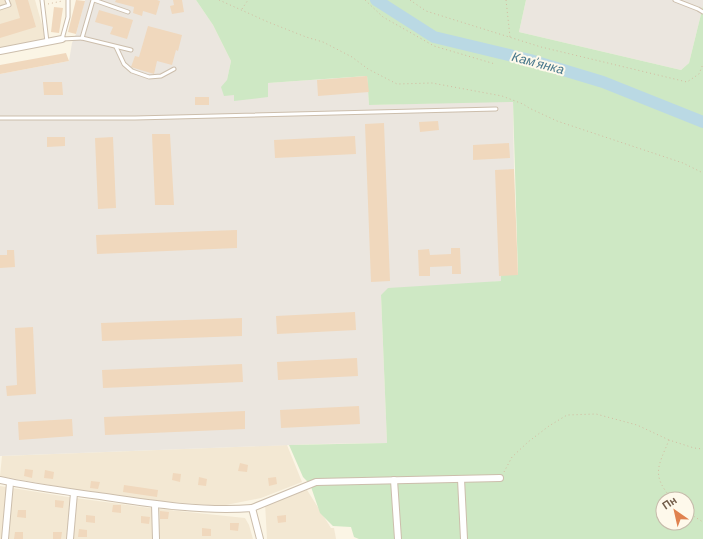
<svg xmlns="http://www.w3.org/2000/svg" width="703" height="539" viewBox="0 0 703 539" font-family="'DM Sans',sans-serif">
<rect width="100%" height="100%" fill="#fbf5e5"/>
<!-- residential -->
<g fill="#f3e8d3">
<polygon points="0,0 35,0 45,35 44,40 0,54"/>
<polygon points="287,445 302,482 261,498 221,506 159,501 72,489 0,476 2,456"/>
<polygon points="0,486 68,497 150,508 245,518 249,525 253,539 0,539"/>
<polygon points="307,490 331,528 334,528 336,539 267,539 265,503"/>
</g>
<!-- industrial -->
<g fill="#ebe6df">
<polygon points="85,0 196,0 213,25 231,61 227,80 268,83 367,76 369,105 513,101 514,169 501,281 381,295 387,443 318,444 0,456 0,74 69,61 72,43 76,34"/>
<polygon points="526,0 703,0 703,6 689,63 681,70 519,32"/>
</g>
<!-- green -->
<path fill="#cee8c4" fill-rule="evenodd" d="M196,0H526L519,32L681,70L689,63L703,6V539H359L354,537L351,527L333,526L320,513L310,484L303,477L289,445L387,443L381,295L388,288L501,281V275H518L513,102L369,105L367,76L268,83V97L234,101V95L224,96L221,87L227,80L231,61L213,25ZM663,499H687V523H663Z"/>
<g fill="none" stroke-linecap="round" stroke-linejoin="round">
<!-- river -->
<polyline stroke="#bad9e4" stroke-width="12" points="376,0 434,37 530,60 603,82 703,122"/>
</g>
<!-- building -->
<g fill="#f0d8bd">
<polygon points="15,0 28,0 36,27 0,38 0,24 20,18"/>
<polygon points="76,0 85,1 76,34 68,32"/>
<polygon points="116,0 157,0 160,1 156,15 143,11 142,16 133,13 134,7 115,2"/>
<polygon points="173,0 182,0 184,12 172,14 170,6 174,5"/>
<polygon points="54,7 63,8 59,33 51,32"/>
<polygon points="99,10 133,20 127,39 110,34 113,27 95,22"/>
<polygon points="148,26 182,35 178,51 176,50 172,65 157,61 154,74 134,68 131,67 135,56 139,57"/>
<polygon points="66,53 69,61 0,74 0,65"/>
<polygon points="367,76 369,92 318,96 317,80"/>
<polygon points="43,82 62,82 63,95 44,95"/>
<rect x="195" y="97" width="14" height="8"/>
<polygon points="438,121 439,130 420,132 419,122"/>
<polygon points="384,123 390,281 371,282 365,124"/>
<polygon points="152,134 170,134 174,205 155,205"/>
<polygon points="355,136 356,154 275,158 274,140"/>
<polygon points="47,137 65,137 65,146 47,147"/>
<polygon points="113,137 116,208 98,209 95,138"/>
<polygon points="509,143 510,158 473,160 473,145"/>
<polygon points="514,169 518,275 499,276 495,170"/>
<polygon points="237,230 237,248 97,254 96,235"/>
<polygon points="451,248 460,248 461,274 452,274 452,266 430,267 430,276 419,276 418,250 429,249 430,255 451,254"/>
<polygon points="7,250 14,250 15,267 0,268 0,255 7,255"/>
<polygon points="355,312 356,330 277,334 276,316"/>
<polygon points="242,318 242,336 102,341 101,323"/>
<polygon points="33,327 36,394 7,396 6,386 17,385 15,328"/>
<polygon points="357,358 358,376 278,380 277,362"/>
<polygon points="242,364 243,382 103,388 102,370"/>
<polygon points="359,406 360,424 281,428 280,410"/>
<polygon points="245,411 245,429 105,435 104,417"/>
<polygon points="72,419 73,436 19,440 18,422"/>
<polygon points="240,463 248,465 247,472 238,471"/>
<polygon points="25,469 33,470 32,478 24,476"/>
<polygon points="45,470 54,472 53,479 44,478"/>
<polygon points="173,473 181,474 180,482 172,480"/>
<polygon points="199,477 207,479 206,486 198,485"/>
<polygon points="276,477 277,484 269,486 268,478"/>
<polygon points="91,481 100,482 98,489 90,488"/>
<polygon points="124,485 158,490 157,497 123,492"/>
<polygon points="55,500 64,501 63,508 55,507"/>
<polygon points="113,505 121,505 121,513 112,512"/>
<polygon points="18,510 26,510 26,518 17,517"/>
<polygon points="160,511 169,512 168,519 160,519"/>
<polygon points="86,515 95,516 95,523 86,522"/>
<polygon points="286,515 286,522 278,523 277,516"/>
<polygon points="141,516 150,517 149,524 141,523"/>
<polygon points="230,523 239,523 238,531 230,530"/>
<polygon points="202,528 211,529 211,536 202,536"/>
<polygon points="79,529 87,530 87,537 78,537"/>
<polygon points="15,532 23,532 23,539 14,539"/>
<polygon points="53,532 62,532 61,539 53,539"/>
</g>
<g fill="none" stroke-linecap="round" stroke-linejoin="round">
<defs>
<g id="lane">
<polyline points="42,0 47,42"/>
<polyline points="68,0 68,17 62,39 82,38 93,0"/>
<polyline points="94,0 128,12"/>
<polyline points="675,0 698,9 703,12"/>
<polyline points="0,8 9,5 7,0"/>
<polyline points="82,38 131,50"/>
<polyline points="116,47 124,64 132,71 149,77 161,76 174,69"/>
<polyline points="0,118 135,118 496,109"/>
</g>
<g id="street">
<polyline points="0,51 62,39"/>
<polyline points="461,479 464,539"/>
<path d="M0,480C35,488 71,492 106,497C152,504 206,512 252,508L260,539"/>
<polyline points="394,480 398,539"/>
<polyline points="155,504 156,539"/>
<polyline points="252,508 316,482 500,478"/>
<polyline points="5,539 10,483"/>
<polyline points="70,539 74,493"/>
</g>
</defs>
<!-- lane casing -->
<use href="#lane" stroke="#ccbeac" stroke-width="5"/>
<!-- street casing -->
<use href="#street" stroke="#ccbeac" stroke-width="8"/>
<!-- path -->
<g stroke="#d4bba1" stroke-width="1" stroke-dasharray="1 3" stroke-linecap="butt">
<polyline points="219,0 268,22 306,37 323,42 352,57 368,69 397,84 432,83 502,96 523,104 529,108 557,121 683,163 703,173"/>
<polyline points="365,0 383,17 434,46 495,64"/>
<polyline points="410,0 426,11 541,47 687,82 699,74 703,64"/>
<polyline points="506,0 510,37"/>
<polyline points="48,4 62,1"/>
<polyline points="242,9 248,0"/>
<polyline points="504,472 512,457 528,442 549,426 567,415 596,414 637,425 669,440"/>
<path d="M672,499C651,475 658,467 669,440L694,448L703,449"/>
<polyline points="687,512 703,522"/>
</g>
<!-- lane -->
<use href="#lane" stroke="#fff" stroke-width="3"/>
<!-- street -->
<use href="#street" stroke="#fff" stroke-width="6"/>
</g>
<g text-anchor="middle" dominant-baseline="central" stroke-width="4" stroke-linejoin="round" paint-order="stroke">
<!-- water labels -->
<g font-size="13" font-style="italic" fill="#49788c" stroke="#fef9eb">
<text transform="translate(538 63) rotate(15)">Кам'янка</text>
</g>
</g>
<!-- north arrow -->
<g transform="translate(675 511) rotate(326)"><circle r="19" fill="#fef9eb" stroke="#c6bbab"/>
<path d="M0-3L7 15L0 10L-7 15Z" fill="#e0824f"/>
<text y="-6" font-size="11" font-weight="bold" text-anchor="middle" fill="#735e4b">Пн</text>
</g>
</svg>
